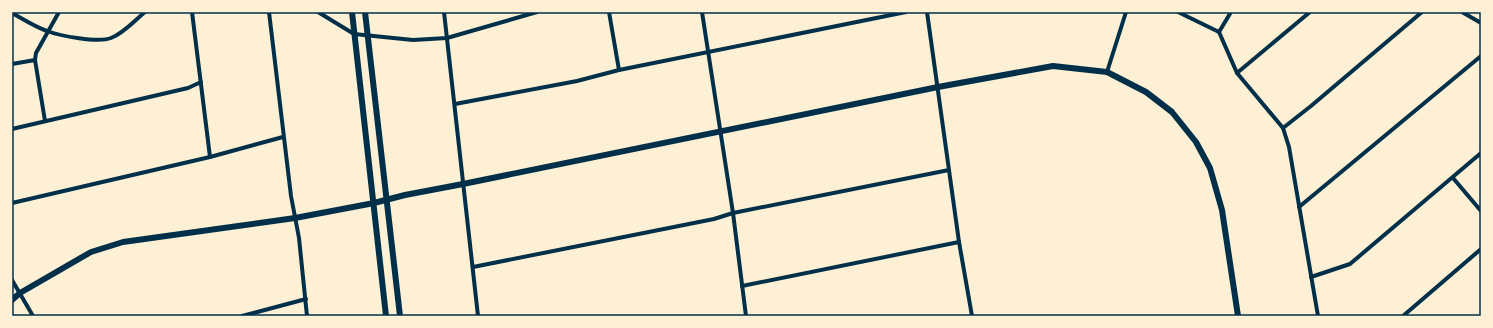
<svg xmlns="http://www.w3.org/2000/svg" width="1493" height="328" viewBox="0 0 1493 328" font-family="'Golos Text',sans-serif">
<rect width="100%" height="100%" fill="#fdf0d5"/>
<g fill="none" stroke-linecap="round" stroke-linejoin="round">
<!-- minor -->
<g stroke="#003049" stroke-width="4">
<polyline points="192,12 210,157"/>
<polyline points="269,12 291,196 299,238 307,316"/>
<polyline points="318,12 354,34 413,40 447,38 537,12"/>
<polyline points="444,12 478,316"/>
<polyline points="609,12 619,70"/>
<polyline points="702,12 733,213 746,316"/>
<polyline points="927,12 959,242 972,316"/>
<polyline points="1178,12 1219,32 1237,73 1283,128 1289,147 1318,316"/>
<polyline points="1462,12 1481,23"/>
<path d="M12,13C23,19 35,27 47,31C60,36 98,43 111,38C124,33 134,21 145,12"/>
<polyline points="1219,32 1231,12"/>
<polyline points="12,64 35,60"/>
<polyline points="1107,72 1126,12"/>
<polyline points="1237,73 1310,12"/>
<polyline points="455,104 577,81 619,70 906,12"/>
<polyline points="45,121 35,60 36,53 59,12"/>
<polyline points="1283,128 1311,106 1422,12"/>
<polyline points="12,129 188,88 201,82"/>
<polyline points="1453,178 1481,211"/>
<polyline points="12,203 210,157 283,137"/>
<polyline points="1299,207 1481,56"/>
<polyline points="473,267 714,219 733,213 949,170"/>
<polyline points="1311,277 1350,264 1481,153"/>
<polyline points="12,280 33,316"/>
<polyline points="742,286 959,242"/>
<polyline points="242,316 306,299"/>
<polyline points="1403,316 1481,249"/>
</g>
<!-- tertiary -->
<g stroke="#003049" stroke-width="6">
<polyline points="352,12 386,316"/>
<polyline points="365,12 400,316"/>
<polyline points="12,300 20,293 91,252 123,242 295,218 374,203 405,195 463,184 938,87 1053,66 1107,72 1146,92 1172,112 1196,142 1210,168 1222,210 1238,316"/>
</g>
</g>
<!-- border -->
<rect width="1493" height="328" fill="none" stroke="#fdf0d5" stroke-width="26"/>
<rect x="13" y="13" width="1467" height="302" fill="none" stroke="#003049" stroke-width="1.5"/>
</svg>
